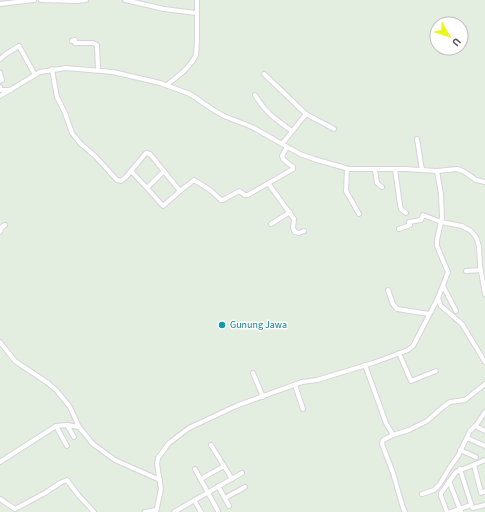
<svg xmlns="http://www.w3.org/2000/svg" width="485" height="512" viewBox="0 0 485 512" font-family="'Source Sans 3',sans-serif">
<rect width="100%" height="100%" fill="#e3ede0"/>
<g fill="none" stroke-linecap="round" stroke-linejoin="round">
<defs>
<g id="minor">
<polyline points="41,0 77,1 86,0"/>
<polyline points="125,0 164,9 196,13"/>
<polyline points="0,4 34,0"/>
<polyline points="72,41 75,40 75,43 93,43 97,45 98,70"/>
<polyline points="0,59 6,54 19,46 35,75"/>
<polyline points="52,69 57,97 65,113 72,133 81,144 95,156 117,180 121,181 126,177 146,153 150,154 180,191 194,180 210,190 221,200 223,200 239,191 245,195 248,195 293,169 293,167 283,159 282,156 287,147"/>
<polyline points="0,73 2,80 0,81"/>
<polyline points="264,74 306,114 334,129"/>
<polyline points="167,85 184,71 192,62 196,55 197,41 197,0"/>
<polyline points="0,87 1,90 11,90"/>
<path d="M255,95C267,114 275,119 292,131"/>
<polyline points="0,96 40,72 66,68 113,72 160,83 190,94 212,109 224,116 252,127 300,154 314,159 349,169 405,169 437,171 457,169 463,171 476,180 485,182"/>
<polyline points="417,139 422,170"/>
<polyline points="282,144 306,114"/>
<polyline points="347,169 346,191 359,214"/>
<polyline points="395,169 400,205 401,209 406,213"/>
<polyline points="375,170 377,183 382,187"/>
<polyline points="131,171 147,188 164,171"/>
<polyline points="268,183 294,219 293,228 295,232 299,233 304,231"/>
<polyline points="147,188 163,206 180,191"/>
<polyline points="271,224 290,212"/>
<polyline points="399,229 410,225 409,222 421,220 423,215 441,222 462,226 471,231 476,237 479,246 480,266 485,294"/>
<polyline points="0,232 2,227 5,225"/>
<polyline points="466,271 481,270"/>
<polyline points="443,286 456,311"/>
<polyline points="388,290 393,304 397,309 429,314"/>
<polyline points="438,298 441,306 462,324 485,362"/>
<polyline points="0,342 15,361 48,383 57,391 70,407 79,427 93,444 115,460 160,480"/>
<polyline points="399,353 411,381 436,371"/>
<polyline points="365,365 386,423 393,435 383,440 382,444 393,473 403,508 405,512"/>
<polyline points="253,373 263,397"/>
<polyline points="295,385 303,409"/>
<polyline points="67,425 74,437"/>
<polyline points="56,426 67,446"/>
<polyline points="475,426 485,431"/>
<polyline points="393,435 409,430 427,421 443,407 450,402 465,400 485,384"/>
<polyline points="467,438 485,446"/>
<polyline points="211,445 224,466"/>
<polyline points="460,450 476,457"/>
<polyline points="0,462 56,426 67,425 79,427"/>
<polyline points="474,465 481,493 485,491"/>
<polyline points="195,469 218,511"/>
<polyline points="460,469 472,507 473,508 485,505"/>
<polyline points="201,479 224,466 232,479"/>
<polyline points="449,481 461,512"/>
<polyline points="218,486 229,506"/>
<polyline points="422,494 434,490 440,484 450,467 458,456 470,431 477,424 485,412"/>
<polyline points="225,498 245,487"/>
<polyline points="0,499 15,509 45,493 60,483 67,480 79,496 94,512"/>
<polyline points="194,500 201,512"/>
<polyline points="145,512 156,510"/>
<polyline points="156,512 161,489 157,464 158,458 169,443 189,428 236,406 302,382 317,380 373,363 408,350 413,346 438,298 448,272 437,246 437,240 442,217 441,194 437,171"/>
<polyline points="174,512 242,473"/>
<polyline points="447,512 441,496 441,493 444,489 456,472 485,460"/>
<polyline points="451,512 471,505"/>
</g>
</defs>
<!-- minor casing -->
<use href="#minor" stroke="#d8d3db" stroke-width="6"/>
<!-- minor -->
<use href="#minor" stroke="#fff" stroke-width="4"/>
</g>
<!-- markers -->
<circle fill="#0f9aa8" stroke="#fff" stroke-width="1.5" cx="222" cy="325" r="4"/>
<g text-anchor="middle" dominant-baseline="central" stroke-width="3" stroke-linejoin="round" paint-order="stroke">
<!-- culture labels -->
<g font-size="10" fill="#0d838f" stroke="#fff" text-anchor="start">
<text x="230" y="325">Gunung Jawa</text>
</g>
</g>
<!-- north arrow -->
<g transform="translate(449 36) rotate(129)"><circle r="19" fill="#ffffff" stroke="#bfbdc0"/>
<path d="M0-3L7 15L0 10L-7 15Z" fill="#ebf71c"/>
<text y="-6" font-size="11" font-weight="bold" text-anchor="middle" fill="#5e5962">U</text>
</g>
</svg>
